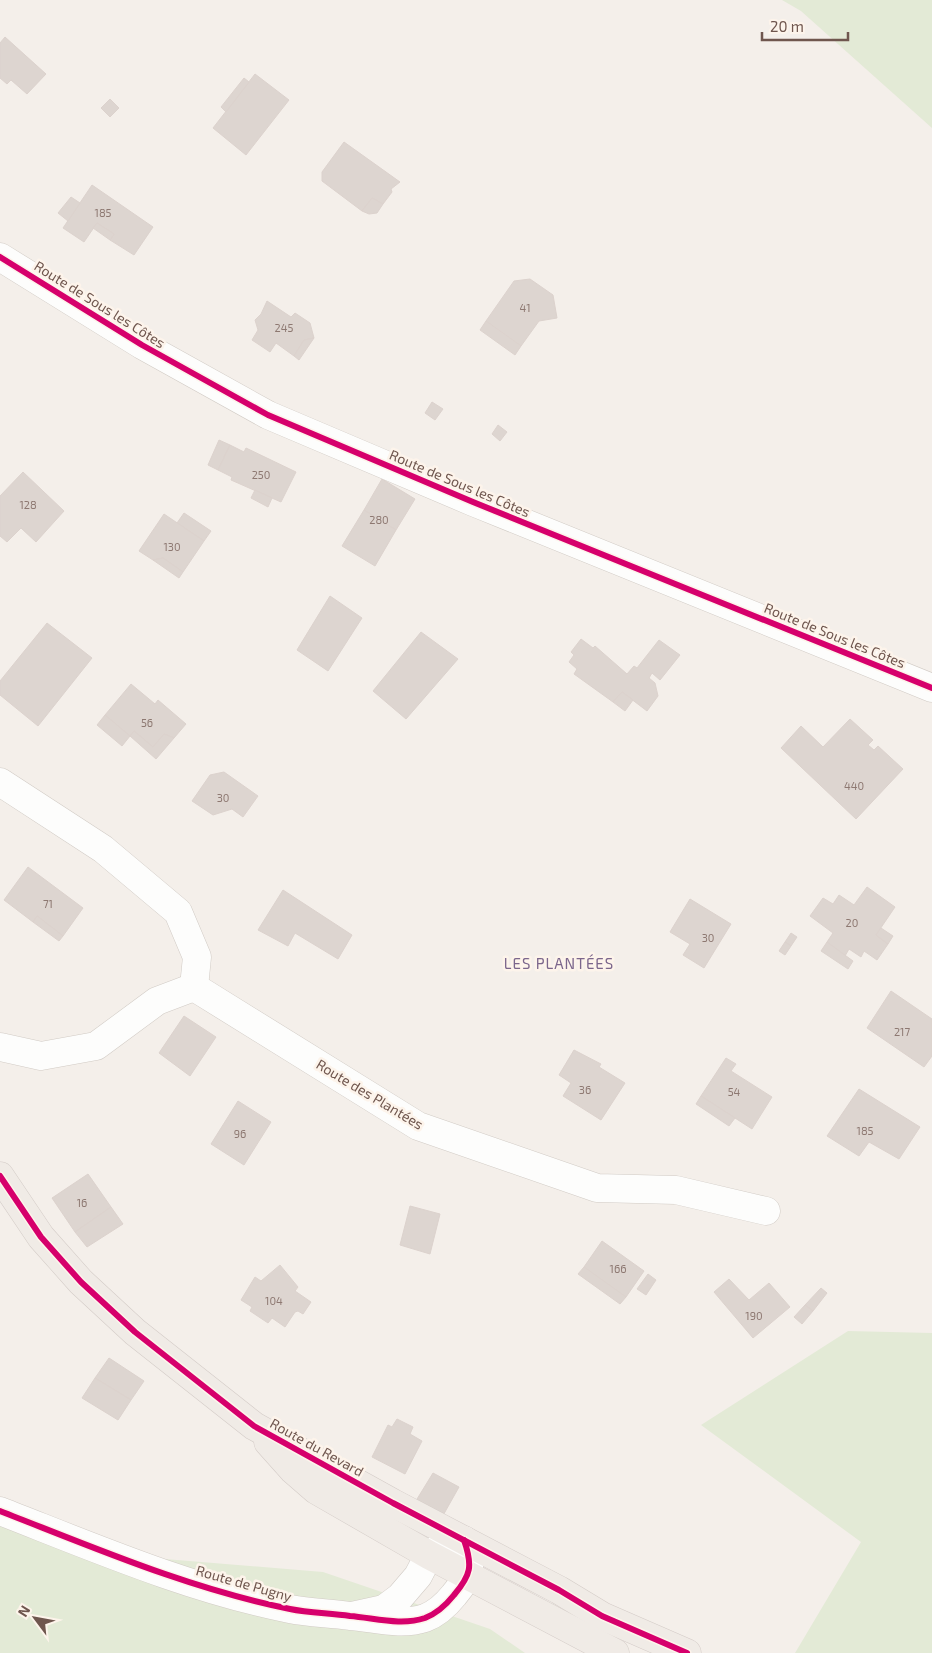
<svg xmlns="http://www.w3.org/2000/svg" width="932" height="1653" viewBox="0 0 932 1653" font-family="'Exo 2',sans-serif">
<rect width="100%" height="100%" fill="#f4efea"/>
<!-- green -->
<g fill="#e3ead6">
<polygon points="782,0 932,0 932,128 801,11"/>
<polygon points="848,1331 932,1333 932,1653 795,1653 861,1542 701,1425"/>
<polygon points="0,1513 116,1555 323,1572 490,1629 525,1653 0,1653"/>
</g>
<!-- building -->
<g fill="#ddd5d0" stroke="#dcd2cd">
<polygon points="5,37 46,74 27,94 11,80 7,84 0,78 0,43"/>
<polygon points="255,74 289,100 246,155 213,128"/>
<polygon points="244,78 249,82 226,112 221,107"/>
<polygon points="110,99 119,108 110,117 101,108"/>
<polygon points="344,142 400,182 391,189 392,192 383,204 372,198 362,211 322,181 322,172"/>
<polygon points="92,185 153,227 134,255 110,240 114,234 97,223 84,242 63,228"/>
<polygon points="71,197 80,203 68,221 58,213"/>
<polygon points="372,198 383,204 377,213 369,214 362,211"/>
<polygon points="97,223 114,234 110,240 93,228"/>
<polygon points="530,279 553,295 557,318 539,321 521,346 486,321 514,281"/>
<polygon points="267,301 291,317 295,313 310,323 314,338 304,340 294,356 276,343 270,352 252,340 258,330 255,320 261,314"/>
<polygon points="486,321 521,346 515,355 480,330"/>
<polygon points="314,338 299,360 294,356 304,340"/>
<polygon points="432,402 443,409 435,420 425,413"/>
<polygon points="498,425 507,432 500,441 492,434"/>
<polygon points="219,440 230,445 218,470 208,465"/>
<polygon points="230,445 244,452 246,448 296,472 281,502 231,480 232,477 218,470"/>
<polygon points="23,472 64,511 36,542 21,528 7,542 0,536 0,496"/>
<polygon points="382,479 415,499 396,530 364,510"/>
<polygon points="255,490 272,498 268,507 251,498"/>
<polygon points="364,510 396,530 375,566 342,546"/>
<polygon points="184,513 211,531 204,541 177,523"/>
<polygon points="164,514 204,541 183,572 163,558 153,560 139,551"/>
<polygon points="163,558 183,572 179,578 153,560"/>
<polygon points="330,596 362,618 328,671 297,650"/>
<polygon points="47,623 92,658 38,726 0,695 0,681"/>
<polygon points="421,632 458,659 406,719 373,691"/>
<polygon points="581,639 593,648 595,646 627,674 634,666 637,668 659,640 680,655 660,680 652,673 649,678 655,683 658,696 647,711 622,692 613,702 574,674 577,669 569,662 574,655 571,652"/>
<polygon points="131,684 155,704 158,700 186,724 174,738 164,734 153,747 134,731 130,736 105,715"/>
<polygon points="622,692 633,700 625,711 613,702"/>
<polygon points="105,715 130,736 122,746 97,725"/>
<polygon points="850,719 873,740 868,745 874,750 878,746 903,769 856,819 781,748 801,726 823,747"/>
<polygon points="134,731 153,747 164,734 174,738 156,759 130,736"/>
<polygon points="224,772 258,796 243,817 232,809 213,815 192,801 210,775"/>
<polygon points="28,867 83,908 63,936 37,916 33,922 4,900"/>
<polygon points="867,887 895,907 876,935 888,944 877,960 864,951 861,957 849,949 845,956 827,942 833,933 810,916 823,898 833,904 839,895 854,905"/>
<polygon points="283,890 352,935 338,959 295,933 288,946 258,930"/>
<polygon points="690,899 731,924 704,968 683,955 690,944 670,932"/>
<polygon points="37,916 63,936 59,941 33,922"/>
<polygon points="881,928 893,936 888,944 876,935"/>
<polygon points="791,933 797,937 791,946 785,942"/>
<polygon points="785,942 791,946 785,955 779,951"/>
<polygon points="827,942 853,961 848,969 821,951"/>
<polygon points="891,991 932,1019 932,1056 924,1067 867,1028"/>
<polygon points="184,1016 216,1037 190,1076 159,1053"/>
<polygon points="574,1050 601,1064 599,1067 625,1083 601,1120 563,1096 571,1083 559,1075"/>
<polygon points="726,1058 736,1064 731,1071 772,1097 752,1129 701,1096"/>
<polygon points="859,1089 920,1127 899,1159 869,1142 859,1156 827,1136"/>
<polygon points="701,1096 735,1118 729,1126 696,1104"/>
<polygon points="238,1101 271,1122 244,1165 211,1144"/>
<polygon points="88,1174 111,1207 75,1232 52,1198"/>
<polygon points="410,1206 440,1214 430,1254 400,1245"/>
<polygon points="111,1207 123,1224 87,1247 75,1232"/>
<polygon points="602,1241 644,1271 626,1297 584,1267"/>
<polygon points="280,1265 298,1287 295,1291 311,1302 303,1314 298,1311 295,1312 285,1327 272,1318 268,1323 250,1311 252,1307 241,1300 255,1277 261,1281"/>
<polygon points="584,1267 626,1297 620,1304 578,1274"/>
<polygon points="648,1274 656,1280 646,1295 637,1289"/>
<polygon points="729,1279 749,1300 769,1283 790,1307 753,1338 714,1292"/>
<polygon points="821,1288 827,1293 813,1311 805,1305"/>
<polygon points="805,1305 813,1311 802,1324 794,1317"/>
<polygon points="109,1358 144,1381 131,1400 95,1378"/>
<polygon points="95,1378 131,1400 118,1420 82,1398"/>
<polygon points="397,1419 413,1427 410,1434 422,1441 405,1474 372,1457 388,1425 392,1427"/>
<polygon points="433,1473 459,1487 441,1519 414,1504"/>
</g>
<g fill="none" stroke-linecap="round" stroke-linejoin="round">
<defs>
<g id="minor">
<polyline points="0,257 142,345 268,415 473,502 932,688"/>
<polyline points="0,782 103,849 178,912 197,957 194,987"/>
<polyline points="0,1047 41,1056 96,1046 157,1001 194,987 418,1126 597,1188 676,1190 766,1211"/>
<path d="M0,1511C95,1548 190,1589 290,1609C309,1613 330,1613 350,1616C375,1618 401,1626 425,1618C438,1613 446,1605 454,1595C471,1575 473,1566 464,1540L445,1544L429,1555L418,1576L400,1597L384,1609L352,1616"/>
</g>
<g id="major">
<polyline points="0,1176 41,1237 81,1282 135,1332 254,1426 393,1503 559,1590 602,1616 687,1653"/>
<polyline points="268,1442 293,1470 316,1490 429,1555 615,1653"/>
</g>
</defs>
<!-- minor casing -->
<use href="#minor" stroke="#d1cbc5" stroke-width="29"/>
<!-- major casing -->
<use href="#major" stroke="#d3cbc7" stroke-width="29"/>
<!-- minor -->
<use href="#minor" stroke="#fdfdfc" stroke-width="28"/>
<!-- major -->
<use href="#major" stroke="#f0ebe6" stroke-width="28"/>
<defs>
<g id="cycleway">
<polyline points="0,257 142,345 268,415 473,502 932,688"/>
<polyline points="0,1176 41,1237 81,1282 135,1332 254,1426 393,1503 559,1590 602,1616 687,1653"/>
<path d="M0,1511C95,1548 190,1589 290,1609C309,1613 330,1613 350,1616C375,1618 401,1626 425,1618C438,1613 446,1605 454,1595C471,1575 473,1566 464,1540"/>
</g>
</defs>
<!-- cycleway casing -->
<use href="#cycleway" stroke="#fdf4eb" stroke-width="9"/>
<!-- cycleway -->
<use href="#cycleway" stroke="#d6006c" stroke-width="6"/>
</g>
<g text-anchor="middle" dominant-baseline="central" stroke-width="5" stroke-linejoin="round" paint-order="stroke">
<!-- number labels -->
<g font-size="11" fill="#8d7871">
<text x="103" y="212">185</text>
<text x="525" y="307">41</text>
<text x="284" y="327">245</text>
<text x="261" y="474">250</text>
<text x="28" y="504">128</text>
<text x="379" y="519">280</text>
<text x="172" y="546">130</text>
<text x="147" y="722">56</text>
<text x="854" y="785">440</text>
<text x="223" y="797">30</text>
<text x="48" y="903">71</text>
<text x="852" y="922">20</text>
<text x="708" y="937">30</text>
<text x="902" y="1031">217</text>
<text x="585" y="1089">36</text>
<text x="734" y="1091">54</text>
<text x="865" y="1130">185</text>
<text x="240" y="1133">96</text>
<text x="82" y="1202">16</text>
<text x="618" y="1268">166</text>
<text x="274" y="1300">104</text>
<text x="754" y="1315">190</text>
</g>
<!-- street labels -->
<g font-size="14" fill="#6f564e" stroke="#fdf4eb">
<text transform="translate(100 304) rotate(32)">Route de Sous les Côtes</text>
<text transform="translate(460 483) rotate(23)">Route de Sous les Côtes</text>
<text transform="translate(835 635) rotate(22)">Route de Sous les Côtes</text>
<text transform="translate(370 1094) rotate(31)">Route des Plantées</text>
<text transform="translate(317 1447) rotate(29)">Route du Revard</text>
<text transform="translate(244 1583) rotate(16)">Route de Pugny</text>
</g>
<!-- neighbourhood labels -->
<g font-size="15" letter-spacing="1" fill="#7b668c" stroke="#fdf4eb">
<text x="559" y="963">LES PLANTÉES</text>
</g>
</g>
<!-- north arrow -->
<g transform="translate(35 1618) rotate(302)" stroke="#fdf4eb" stroke-width="4" paint-order="stroke">
<path d="M0-4L9 19L0 12L-9 19Z" fill="#6f564e"/>
<text y="-8" font-size="14" font-weight="bold" text-anchor="middle" fill="#6f564e">N</text>
</g>
<!-- scale -->
<path d="M762 32v8h86v-8" fill="none" stroke="#6f564e" stroke-width="2.5"/>
<text x="770" y="32" font-size="15" fill="#6f564e" stroke="#fdf4eb" stroke-width="4" paint-order="stroke">20 m</text>
</svg>
